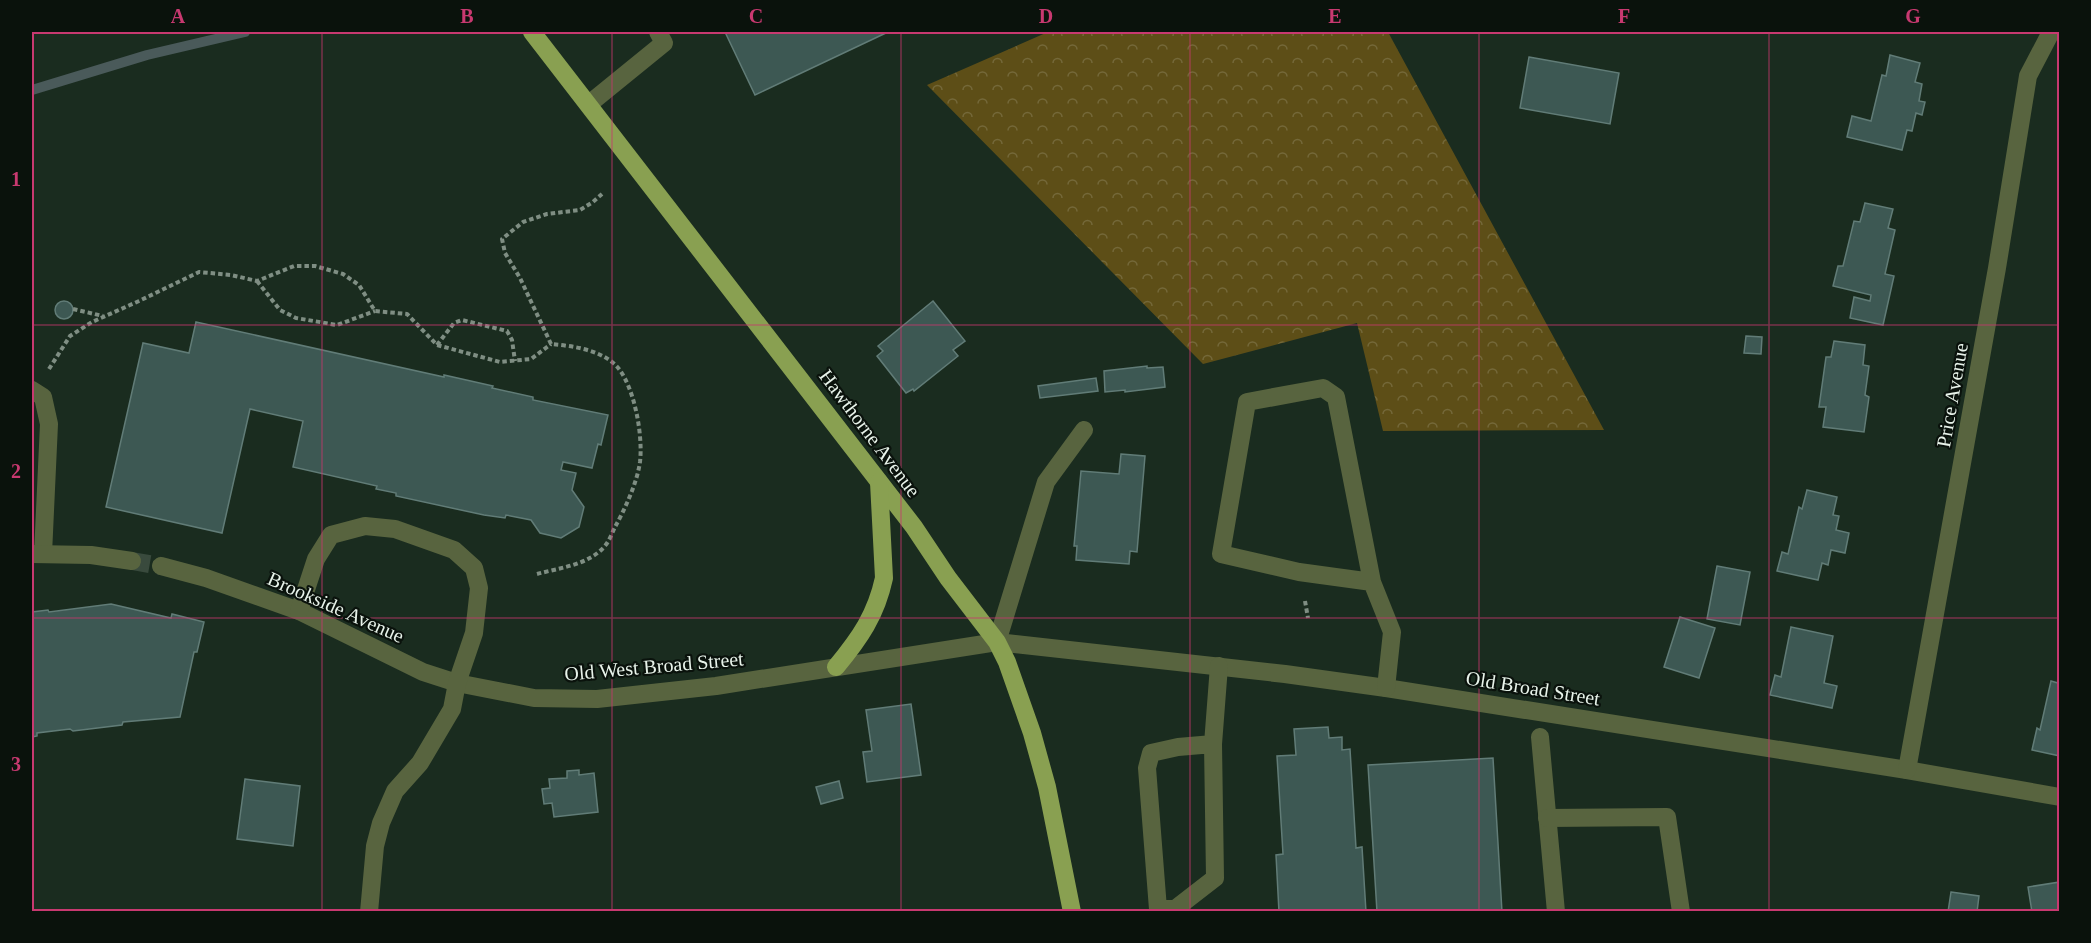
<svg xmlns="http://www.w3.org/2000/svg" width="2091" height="943" viewBox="0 0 2091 943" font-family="Georgia,serif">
<defs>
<pattern id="forest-crowns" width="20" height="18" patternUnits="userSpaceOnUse" patternTransform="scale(1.5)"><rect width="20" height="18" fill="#5d4e17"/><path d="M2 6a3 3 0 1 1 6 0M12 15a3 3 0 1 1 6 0" fill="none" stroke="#746839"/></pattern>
</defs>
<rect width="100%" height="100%" fill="#1a2c1f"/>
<!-- forest -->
<polygon fill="url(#forest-crowns)" points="1048,32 1388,32 1604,430 1383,431 1357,323 1203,364 927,85"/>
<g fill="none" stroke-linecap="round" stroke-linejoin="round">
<!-- stream -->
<polyline stroke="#4a5a5a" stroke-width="10" points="32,90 147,55 245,32"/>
</g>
<!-- building -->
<g fill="#3d5853" stroke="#617c77" stroke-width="1.5">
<polygon points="725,32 888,32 755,95"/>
<polygon points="1890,55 1920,63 1915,82 1922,84 1919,101 1925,102 1922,115 1916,113 1912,131 1907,130 1902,150 1847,137 1852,116 1871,121 1882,75 1886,76"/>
<polygon points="1529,57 1619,73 1610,124 1520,108"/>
<polygon points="1865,203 1893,209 1888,228 1895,230 1885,274 1894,276 1883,325 1850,318 1854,297 1870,301 1871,295 1833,286 1838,266 1843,266 1854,221 1860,222"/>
<circle cx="64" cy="310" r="9"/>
<polygon points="933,301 965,341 953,350 958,356 914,391 913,389 906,393 877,356 883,351 878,346"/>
<polygon points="196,322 444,377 444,375 493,386 492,388 533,397 533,400 608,415 601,445 598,444 592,468 563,462 561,470 576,473 572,490 584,507 579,527 561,538 540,533 531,520 506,515 505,518 484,515 396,496 396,493 376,489 377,486 293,467 303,421 250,409 222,533 106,507 143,343 189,353"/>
<polygon points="1746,336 1762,337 1761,354 1744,353"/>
<polygon points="1834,341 1865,345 1863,365 1869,366 1865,395 1869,397 1864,432 1823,427 1826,407 1819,407 1826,357 1831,357"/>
<polygon points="1147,366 1147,368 1163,367 1165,387 1125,392 1125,390 1105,392 1104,371"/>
<polygon points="1096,378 1098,391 1040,398 1038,386"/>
<polygon points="1121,454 1145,456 1137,552 1130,551 1129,564 1076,560 1077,546 1074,546 1081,471 1119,474"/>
<polygon points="1807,490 1837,497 1833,515 1839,516 1836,530 1849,533 1845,553 1831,550 1828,565 1822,563 1818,580 1777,571 1782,552 1788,554 1799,507 1802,509"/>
<polygon points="1717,566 1750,572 1740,625 1707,619"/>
<polygon points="111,604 171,618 172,614 204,622 197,652 194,652 180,717 123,722 122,725 73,731 70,729 37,733 37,736 32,737 32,612 48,610 49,612"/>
<polygon points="1680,617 1715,628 1699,678 1664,667"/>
<polygon points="1791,627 1833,636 1824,683 1837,686 1832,708 1770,695 1775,675 1781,677"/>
<polygon points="2060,677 2060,756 2032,750 2037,728 2040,730 2051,681 2058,683"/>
<polygon points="911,704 921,775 867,782 863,752 872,751 866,710"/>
<polygon points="1328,727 1329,738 1342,737 1342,750 1350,749 1356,848 1362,847 1366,912 1279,912 1276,855 1283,854 1277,756 1296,755 1294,729"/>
<polygon points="1493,758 1502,912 1377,912 1368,765"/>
<polygon points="579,770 579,775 594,773 598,812 554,817 552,803 544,804 542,789 550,788 549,779 567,778 567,771"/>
<polygon points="245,779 300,786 293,846 237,839"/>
<polygon points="839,781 843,798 821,804 816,787"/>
<polygon points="2060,882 2060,912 2032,912 2028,887"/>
<polygon points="1951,892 1979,896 1977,912 1948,912"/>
</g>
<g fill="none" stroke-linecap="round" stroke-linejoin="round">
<!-- minor-tunnel -->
<polyline stroke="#394a3d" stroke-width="18" stroke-dasharray="18 9" stroke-linecap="butt" points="132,561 161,566"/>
<!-- path -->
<g stroke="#7f8e83" stroke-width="4" stroke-dasharray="4.5 3" stroke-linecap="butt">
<polyline points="257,281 280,310 296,318 337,325 375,311"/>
<polyline points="73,309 103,316"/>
<polyline points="437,345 454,323 462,320 507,331 512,340 515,361"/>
<polyline points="49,369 70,336 92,322 139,301 199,272 231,275 257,281 294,266 315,266 343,274 359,285 375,311 407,314 437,345 500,362 531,359 551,344"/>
<path d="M537,574C559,568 588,565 604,547C609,542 612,533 615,527C625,509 637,483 640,462C643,436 635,390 619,369C604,350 573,346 551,344L520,278L505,253L502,239L523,222L547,214L580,210L593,202L602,194"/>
<polyline points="1305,601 1308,618"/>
</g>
<!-- minor -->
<g stroke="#58643f" stroke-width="18">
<polyline points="589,104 664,43 658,32"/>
<polyline points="32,390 43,397 49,424 43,554"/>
<polyline points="32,554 91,555 132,561"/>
<polyline points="161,566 206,578 299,611 423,672 457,683 534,698 597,699 716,686 997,642 1285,674 1386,688 1907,770 2060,797"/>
<polyline points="1372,582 1299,572 1221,554 1247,402 1323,388 1336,397 1372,582 1392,632 1386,688"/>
<polyline points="299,611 316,559 331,535 365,526 395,529 454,550 474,568 479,588 474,633 457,683 452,709 420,763 395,791 381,823 375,846 369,912"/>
<polyline points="997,642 1046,482 1084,430"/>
<polyline points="1540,737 1556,912"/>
<polyline points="1213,744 1178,747 1151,753 1147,768 1158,909 1175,909 1215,878 1213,744 1219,666"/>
<polyline points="1907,770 1997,268 2028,76 2051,32"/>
<polyline points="1547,818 1667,817 1681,912"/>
</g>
<!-- major -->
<g stroke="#89a051" stroke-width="18">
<polyline points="532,32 914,527 948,578 997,642 1007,662 1032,733 1047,787 1072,912"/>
<path d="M836,667C860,638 876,615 884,578L879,482"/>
</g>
</g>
<!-- grid -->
<path fill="none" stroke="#c83970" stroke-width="1.5" stroke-opacity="0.55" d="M322,32V912M612,32V912M901,32V912M1190,32V912M1479,32V912M1769,32V912M32,325H2060M32,618H2060"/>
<g text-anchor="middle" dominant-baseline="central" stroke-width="4.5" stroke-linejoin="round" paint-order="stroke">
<!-- street labels -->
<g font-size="20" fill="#e8f3ea" stroke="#0a120c">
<text transform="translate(1952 395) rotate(-80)">Price Avenue</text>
<text transform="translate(870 433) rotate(53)">Hawthorne Avenue</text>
<text transform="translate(336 607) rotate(24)">Brookside Avenue</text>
<text transform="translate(654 666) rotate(-5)">Old West Broad Street</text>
<text transform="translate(1533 688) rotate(9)">Old Broad Street</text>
</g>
</g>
<!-- border -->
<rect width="2091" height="943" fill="none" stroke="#0a120c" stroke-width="66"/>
<rect x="33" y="33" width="2025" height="877" fill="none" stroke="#c83970" stroke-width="2"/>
<g font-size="20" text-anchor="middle" font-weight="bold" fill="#c83970">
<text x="178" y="23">A</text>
<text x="467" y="23">B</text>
<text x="756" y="23">C</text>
<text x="1046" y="23">D</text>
<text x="1335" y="23">E</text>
<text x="1624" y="23">F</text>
<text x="1913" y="23">G</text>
<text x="16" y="186">1</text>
<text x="16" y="478">2</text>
<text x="16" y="771">3</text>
</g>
</svg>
